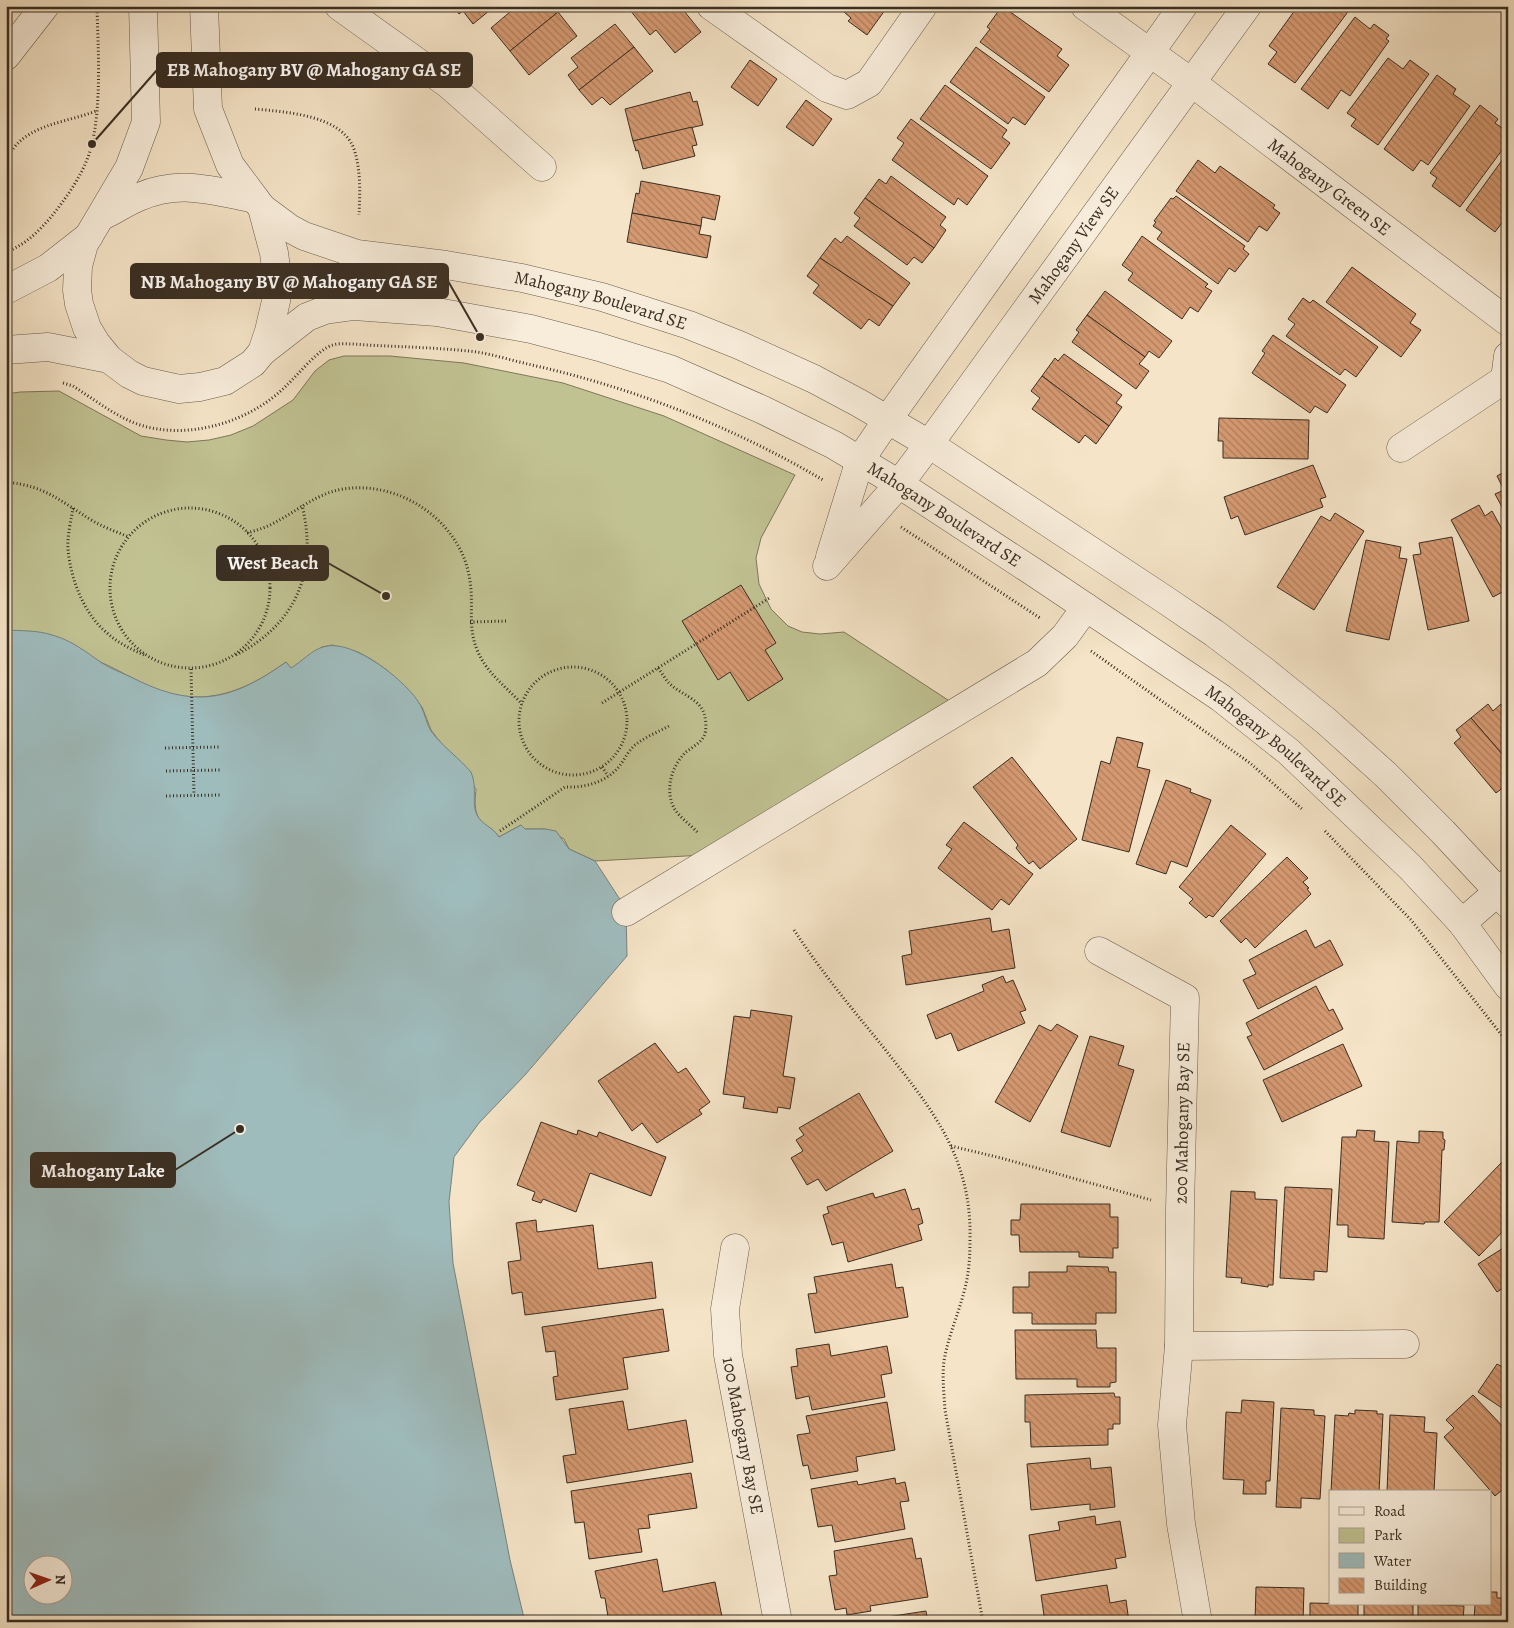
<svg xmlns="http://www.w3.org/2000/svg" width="1514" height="1628" viewBox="0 0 1514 1628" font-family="Alegreya,serif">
<defs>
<pattern id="building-back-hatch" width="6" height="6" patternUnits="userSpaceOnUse" patternTransform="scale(1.25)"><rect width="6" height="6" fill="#d59971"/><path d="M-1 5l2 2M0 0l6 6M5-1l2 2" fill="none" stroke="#ae7d5c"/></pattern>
</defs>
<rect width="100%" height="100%" fill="#f5e4c7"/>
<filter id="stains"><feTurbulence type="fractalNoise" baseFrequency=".004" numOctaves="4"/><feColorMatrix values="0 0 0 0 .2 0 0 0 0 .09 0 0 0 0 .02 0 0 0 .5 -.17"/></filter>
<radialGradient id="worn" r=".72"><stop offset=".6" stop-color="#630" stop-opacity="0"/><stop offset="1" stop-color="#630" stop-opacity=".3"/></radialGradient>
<!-- park -->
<path fill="#c1c292" stroke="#7d785a" d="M344,356H390L464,363L563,383L664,416L795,475L761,538L756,558L759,584L771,609L788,626L802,632L820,634L844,632L951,702L704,855L595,861L569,849L564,839L545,829H525L521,825L499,837C494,830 491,829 484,824C473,815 475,802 476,789L431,730L422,707L388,671L374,661L358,652L332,645L322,647L291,669L286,662C246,691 207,707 158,690C138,683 120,670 100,662C69,650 37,640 6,630V394L20,392L59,391L141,436L166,440L187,442L209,440L231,435L253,426L293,400L315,371L329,360Z"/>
<!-- water -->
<path fill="#9fbcbd" stroke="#76837f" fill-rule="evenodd" d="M6,630C21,631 37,630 52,635C71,640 86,652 102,663C111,669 123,673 133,678C194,709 231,701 286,662L291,668C301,662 312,650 323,647C352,637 408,682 421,706C425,714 426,723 431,731C442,746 459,758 471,772C478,788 471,804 477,815C482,825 493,827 499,837L521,825L525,829H545L556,831L569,849L595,861L621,901L626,912L627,956L525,1075L479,1123L454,1157L449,1202L453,1263L510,1560L525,1622H125L103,1619L89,1622H6ZM32,1566H62V1596H32Z"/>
<!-- building -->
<g fill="url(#building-back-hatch)" stroke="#392e23">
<polygon points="453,6 495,6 473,24 463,11 459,14"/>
<polygon points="517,6 553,6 558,12 510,51 491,28"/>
<polygon points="635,6 671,6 674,11 680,6 701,32 675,53 656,30 650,35 630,10"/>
<polygon points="837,6 888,6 867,35 848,21 851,18"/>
<polygon points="1002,6 1062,49 1057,56 1069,65 1049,92 980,42 990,29 987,27"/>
<polygon points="1298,6 1346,6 1350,9 1295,83 1268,64 1277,52 1269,46"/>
<polygon points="558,12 577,36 529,75 510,51"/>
<polygon points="1355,17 1370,29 1374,24 1389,35 1386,39 1389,41 1350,96 1341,90 1328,109 1301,89"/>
<polygon points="615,24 634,47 579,90 568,75 578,67 571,58"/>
<polygon points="634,47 653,71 610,105 602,97 592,105 579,90"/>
<polygon points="976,47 1045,97 1025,125 1013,117 1008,124 950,82"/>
<polygon points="1388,58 1403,69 1410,60 1429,74 1378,145 1351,126 1356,119 1347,113"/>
<polygon points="750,60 777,79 758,106 731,87"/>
<polygon points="1437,75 1456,89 1453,94 1470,106 1428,165 1421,160 1413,171 1384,149"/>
<polygon points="945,85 1007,130 1002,137 1010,143 991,169 920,119"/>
<polygon points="690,92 693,102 697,101 703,125 633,141 625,109"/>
<polygon points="806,100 832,119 813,146 786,127"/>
<polygon points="1480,105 1498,119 1495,123 1508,132 1508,142 1460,207 1432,186 1437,178 1430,173"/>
<polygon points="911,119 988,176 967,205 958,198 954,205 892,160 904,143 897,138"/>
<polygon points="692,127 697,145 692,146 695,156 643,169 638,150 636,151 633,141"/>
<polygon points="1508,152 1508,215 1495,232 1466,210"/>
<polygon points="1198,160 1215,173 1220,166 1275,205 1273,208 1280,213 1267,231 1259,226 1248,242 1176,191"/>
<polygon points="891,176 946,217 940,225 946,230 934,248 865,198 879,179 886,184"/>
<polygon points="641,181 720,196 715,220 702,217 701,226 632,213 636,193 639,194"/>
<polygon points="1176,196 1245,246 1243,249 1249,254 1235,272 1229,268 1218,284 1157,239 1162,232 1153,226 1156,222 1154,221 1171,198 1173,199"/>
<polygon points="865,198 934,248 922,263 914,257 907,265 854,226 860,218 854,213"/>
<polygon points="632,213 701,226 699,234 711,236 707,258 627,242"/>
<polygon points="847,236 910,283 893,306 820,258 835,238 841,243"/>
<polygon points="1142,236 1208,284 1205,287 1212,291 1198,312 1190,307 1182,319 1128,280 1133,273 1122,265"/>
<polygon points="820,258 893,306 879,326 869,319 861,329 813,293 819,285 807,276"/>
<polygon points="1352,267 1416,314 1410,323 1421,330 1401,357 1326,302"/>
<polygon points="1105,291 1172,341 1159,358 1149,351 1145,357 1087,315"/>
<polygon points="1303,298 1310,303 1313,300 1378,347 1356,377 1345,369 1340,375 1286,336 1295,324 1288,319"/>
<polygon points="1087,315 1145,357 1139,364 1149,371 1136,389 1072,342 1079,332 1076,330"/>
<polygon points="1273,335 1346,385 1327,413 1315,406 1310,413 1252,373 1265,353 1262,351"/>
<polygon points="1064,354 1122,395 1116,403 1122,407 1109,426 1042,376 1055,358 1058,361"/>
<polygon points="1042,376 1109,426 1096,444 1085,435 1079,443 1032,409 1040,398 1031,391"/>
<polygon points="1219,418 1309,420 1308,459 1223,458 1223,441 1218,441"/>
<polygon points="1313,465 1326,497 1320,499 1323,507 1245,535 1238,516 1231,519 1224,497"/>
<polygon points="1508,470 1508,518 1495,494 1504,490 1497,476"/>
<polygon points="1479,505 1485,516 1492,511 1508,540 1508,589 1493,597 1451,520"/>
<polygon points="1335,513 1364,531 1314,610 1277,587 1321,516 1330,521"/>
<polygon points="1452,537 1469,621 1428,630 1413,555 1421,554 1419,543"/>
<polygon points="1366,540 1401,547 1399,558 1407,559 1389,640 1346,631"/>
<polygon points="741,585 776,643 765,650 783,679 748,701 730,672 718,680 682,621"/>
<polygon points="1488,704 1493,711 1501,704 1508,712 1508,761 1471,718"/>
<polygon points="1471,718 1508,761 1508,791 1504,787 1496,793 1454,743 1461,737 1456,730"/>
<polygon points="1117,737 1143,743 1137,767 1150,770 1129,852 1082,840 1101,761 1110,764"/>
<polygon points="1012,757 1077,839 1040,869 1033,861 1029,864 1016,848 1018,845 973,787"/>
<polygon points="1166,780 1191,789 1190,792 1211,800 1187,867 1171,861 1166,874 1136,864"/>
<polygon points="964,822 1033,874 1009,905 1001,899 992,910 938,868 952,849 946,845"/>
<polygon points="1231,825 1266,854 1213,917 1209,915 1206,918 1189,903 1193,899 1179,887"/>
<polygon points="1287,857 1308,878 1303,882 1309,888 1307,889 1311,894 1255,948 1246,938 1241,943 1220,921"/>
<polygon points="990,918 992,932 1009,929 1015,968 906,985 902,956 912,954 909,931"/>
<polygon points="1306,930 1315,948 1330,940 1343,965 1258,1009 1243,980 1256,974 1249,960"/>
<polygon points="1003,976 1006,983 1013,980 1026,1010 1020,1012 1025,1023 958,1051 951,1033 936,1039 927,1015 984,991 982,985"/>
<polygon points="1316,986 1329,1011 1333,1009 1343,1029 1264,1070 1247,1037 1252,1035 1246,1023"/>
<polygon points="751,1010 792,1016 783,1076 795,1078 790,1109 778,1107 777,1113 743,1108 745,1097 723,1094 734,1016 750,1018"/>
<polygon points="1057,1024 1078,1036 1030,1122 995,1102 1039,1025 1051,1031"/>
<polygon points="1090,1036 1124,1046 1118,1065 1134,1070 1110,1147 1061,1132"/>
<polygon points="655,1043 678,1073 686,1068 710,1102 699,1110 702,1114 657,1143 642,1123 632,1131 598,1081"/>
<polygon points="1343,1044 1362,1086 1282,1122 1263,1080"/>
<polygon points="859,1093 893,1151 826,1191 818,1179 807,1185 791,1158 803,1151 796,1140 804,1135 799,1128"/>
<polygon points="541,1122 577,1135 578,1130 597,1137 599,1132 666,1157 651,1196 590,1173 576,1212 543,1199 541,1203 532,1200 535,1192 517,1185"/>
<polygon points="1357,1130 1375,1131 1374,1141 1389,1142 1384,1239 1348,1237 1348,1225 1337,1225 1342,1137 1356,1137"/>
<polygon points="1419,1131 1443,1132 1443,1139 1445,1140 1444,1150 1442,1150 1439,1222 1425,1222 1424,1224 1392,1222 1397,1141 1419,1143"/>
<polygon points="1502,1162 1506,1166 1508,1165 1508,1226 1479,1256 1444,1222"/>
<polygon points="1285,1187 1332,1189 1327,1272 1314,1271 1314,1280 1280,1278"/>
<polygon points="905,1189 912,1210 919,1208 923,1223 918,1225 922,1240 848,1262 843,1242 832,1245 823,1215 829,1213 827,1207 873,1193 875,1198"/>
<polygon points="1231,1191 1255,1192 1255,1199 1277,1200 1273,1285 1268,1285 1268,1287 1241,1283 1242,1278 1226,1277"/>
<polygon points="1021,1204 1110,1204 1110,1217 1118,1217 1118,1248 1113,1248 1113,1258 1079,1257 1079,1252 1020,1252 1019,1235 1011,1235 1011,1220 1020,1220"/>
<polygon points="536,1220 537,1232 593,1225 598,1269 652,1262 656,1298 525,1315 522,1292 512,1294 508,1262 521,1260 516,1223"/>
<polygon points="1508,1245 1508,1285 1497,1292 1478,1264"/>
<polygon points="892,1264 896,1288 903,1287 908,1317 815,1333 808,1294 817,1293 814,1277"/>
<polygon points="1067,1266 1108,1267 1109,1272 1116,1272 1116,1313 1096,1313 1096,1324 1032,1324 1032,1313 1013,1313 1013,1287 1029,1287 1029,1272 1067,1272"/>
<polygon points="663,1309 669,1351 623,1358 628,1389 556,1400 553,1377 558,1376 555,1351 546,1352 542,1327"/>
<polygon points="1015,1330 1096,1330 1097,1348 1116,1348 1116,1382 1110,1383 1110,1387 1077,1387 1077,1379 1016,1379"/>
<polygon points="829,1344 831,1356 887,1346 892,1373 881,1375 885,1397 812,1410 809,1396 796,1399 791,1367 798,1366 796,1349"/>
<polygon points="1497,1364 1508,1370 1508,1412 1478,1392"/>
<polygon points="1114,1393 1115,1397 1120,1397 1120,1424 1113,1424 1113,1429 1108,1429 1108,1445 1031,1447 1030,1422 1025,1422 1025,1395"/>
<polygon points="1473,1395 1508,1432 1508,1485 1495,1496 1444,1437 1454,1428 1446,1420"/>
<polygon points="1242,1400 1274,1402 1270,1481 1266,1481 1266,1494 1243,1494 1244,1480 1223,1479 1226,1412 1241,1413"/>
<polygon points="623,1401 628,1430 686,1420 693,1462 567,1483 563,1456 576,1454 569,1409"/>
<polygon points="887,1402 895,1450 856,1457 858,1471 811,1479 808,1465 803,1466 797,1435 810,1433 806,1416"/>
<polygon points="1281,1408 1314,1410 1314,1415 1325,1416 1320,1499 1301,1498 1301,1508 1276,1507"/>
<polygon points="1355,1410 1377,1411 1377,1414 1383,1414 1379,1492 1331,1492 1335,1415 1348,1416 1349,1413 1355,1414"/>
<polygon points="1390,1415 1425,1417 1424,1432 1437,1433 1434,1492 1387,1492"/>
<polygon points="1090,1458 1091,1469 1111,1467 1115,1507 1090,1510 1090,1504 1031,1510 1027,1464"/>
<polygon points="691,1473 697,1508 648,1515 650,1528 638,1529 642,1552 589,1559 584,1522 575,1523 571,1491"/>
<polygon points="895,1478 896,1484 905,1482 909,1501 900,1502 905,1529 835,1542 832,1525 818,1527 811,1489 857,1481 858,1485"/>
<polygon points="1095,1516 1096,1525 1120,1521 1126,1557 1115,1559 1117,1568 1036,1581 1029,1535 1060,1530 1058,1522"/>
<polygon points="912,1538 916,1559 921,1558 928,1597 870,1606 871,1611 847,1615 846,1608 835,1610 829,1576 837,1575 834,1551"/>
<polygon points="657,1559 663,1592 715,1582 722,1617 694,1622 599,1622 599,1618 608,1617 605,1598 601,1598 595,1571"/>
<polygon points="1107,1585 1110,1603 1126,1600 1129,1622 1045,1622 1041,1595"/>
<polygon points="1256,1587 1304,1588 1303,1622 1255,1622"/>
<polygon points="1490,1592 1497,1592 1497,1598 1508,1598 1508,1622 1474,1622 1475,1604 1490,1604"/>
<polygon points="1310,1603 1358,1604 1358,1622 1310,1622"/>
<rect x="1364" y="1604" width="49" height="18"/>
<polygon points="1418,1604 1464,1606 1463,1622 1418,1622"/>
<polygon points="926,1611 928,1622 854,1622"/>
</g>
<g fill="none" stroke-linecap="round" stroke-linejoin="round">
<defs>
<g id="minor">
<polyline points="143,6 146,122 129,168 84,244 78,266 77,290 79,304 87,328 96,343 109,359 129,374 143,381 179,389 200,387 225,381 253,363 262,352 269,331 276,301 277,287 277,275 274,253 262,208 230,165 208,109 204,6"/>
<polyline points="339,6 448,84 542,167"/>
<polyline points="711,6 827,88 847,95 869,83 923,6"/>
<path id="s1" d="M1085,6L1191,82L1508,322"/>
<polyline points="6,56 45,6"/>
<path id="s2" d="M262,208L289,228L304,236L357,254L446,265L522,278L602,297L689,325L739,345L814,379L859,403L929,444L1164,599L1214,633L1263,670L1326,721L1386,775L1443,832L1498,891L1508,904"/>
<path d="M102,216C114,211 126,202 139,197C181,179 214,191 255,199"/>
<polyline points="6,290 48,268 89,236"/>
<polyline points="6,350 48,347 109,359"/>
<path id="s3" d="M262,352L307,317L325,310L354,306L437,312L531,329L599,347L670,369L763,410L834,445L899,484L1038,575L1221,698L1289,752L1410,867L1462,923L1508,986"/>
<polyline points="1401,448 1505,379 1508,356"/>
<polyline points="830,557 860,460 888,419 1183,6"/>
<path id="s4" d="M827,566L899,484L929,444L1247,6"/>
<polyline points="626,912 1037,663 1065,636 1086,607"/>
<polyline points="1462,923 1508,883"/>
<polyline points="1099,951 1185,998 1180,1209 1179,1346 1172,1425 1181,1524 1198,1622"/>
<path id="s5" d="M735,1248L725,1309L728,1355L778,1622"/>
<polyline points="1179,1346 1405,1344"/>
</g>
</defs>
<!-- minor casing -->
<use href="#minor" stroke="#685c4c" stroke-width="29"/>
<!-- path -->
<g stroke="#392e23" stroke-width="3" stroke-dasharray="1 2.5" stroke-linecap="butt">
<path d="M255,109C286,112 342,115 354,149C361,170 360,193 359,215"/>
<path d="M6,161C22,124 63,124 96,111"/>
<path d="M6,252C25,245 38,232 51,217C67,197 84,173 91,148C102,106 98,49 97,6"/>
<path d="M63,383L73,386C92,398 111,413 132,422C183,443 250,423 287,385C299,374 318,349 333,345C339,343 346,344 352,344C394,347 436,347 477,352C495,355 514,361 532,365C634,388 733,427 823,480"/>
<path d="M6,482C47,486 61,502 93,521C105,528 117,532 129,537"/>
<path d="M73,508C71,521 67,536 68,550C71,580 84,614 107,633C118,643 131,649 144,655"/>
<circle cx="190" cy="588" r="80"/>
<polyline points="901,527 1040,618"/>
<path d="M247,533C254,531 261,529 268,526C294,514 314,494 343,489C401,480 462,522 470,581C474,606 467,628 478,652C487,673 506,687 522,704"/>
<polyline points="470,622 508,621"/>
<polyline points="1091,651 1250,763 1302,809"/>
<path d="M236,655C297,624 318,570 302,505"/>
<circle cx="573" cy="721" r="54"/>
<path d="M658,668C662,673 665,679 669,683C680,694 698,698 704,713C706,720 707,730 704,736C700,744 690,748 684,754C671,768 665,790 674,808C679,817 691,825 698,833"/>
<polyline points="191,669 194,795"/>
<polyline points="602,703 771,597"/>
<polyline points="165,748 220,747"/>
<polyline points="602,767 608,776"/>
<polyline points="166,771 221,770"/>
<polyline points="166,796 221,795"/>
<path d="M500,831L565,787C583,788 603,783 616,770C623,763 627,752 635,745C645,737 658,732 669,726"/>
<polyline points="1325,831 1411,920 1508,1043"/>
<path d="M794,930C819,968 847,1003 876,1038C926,1102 972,1152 970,1239C970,1257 969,1274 964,1292C958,1315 948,1337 944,1361C942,1377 944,1393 945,1410L983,1622"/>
<polyline points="951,1146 1001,1158 1151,1200"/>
</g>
<!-- minor -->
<use href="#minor" stroke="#f8eddb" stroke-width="28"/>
</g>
<g text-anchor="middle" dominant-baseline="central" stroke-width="5" stroke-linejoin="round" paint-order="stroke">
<!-- street labels -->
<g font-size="18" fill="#392e23" stroke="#f8eddb">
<text stroke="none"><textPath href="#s1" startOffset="304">Mahogany Green SE</textPath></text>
<text stroke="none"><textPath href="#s4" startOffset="405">Mahogany View SE</textPath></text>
<text stroke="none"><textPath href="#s2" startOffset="355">Mahogany Boulevard SE</textPath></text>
<text stroke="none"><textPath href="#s3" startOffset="740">Mahogany Boulevard SE</textPath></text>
<text stroke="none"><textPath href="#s3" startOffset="1145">Mahogany Boulevard SE</textPath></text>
<text transform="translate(1182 1123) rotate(-89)">200 Mahogany Bay SE</text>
<text stroke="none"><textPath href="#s5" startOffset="190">100 Mahogany Bay SE</textPath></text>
</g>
</g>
<!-- callouts -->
<path fill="none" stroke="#392e23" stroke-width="2" d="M92 144L157 70M480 337L448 281M386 596L328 563M240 1129L175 1170"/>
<g fill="#392e23" stroke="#f8eddb" stroke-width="2">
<circle cx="92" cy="144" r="5"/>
<circle cx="480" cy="337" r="5"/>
<circle cx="386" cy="596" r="5"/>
<circle cx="240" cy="1129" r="5"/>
</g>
<g fill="#392e23" stroke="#392e23" stroke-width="2">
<rect x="157" y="53" width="315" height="34" rx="5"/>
<rect x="131" y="264" width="317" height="34" rx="5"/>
<rect x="217" y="546" width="111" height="34" rx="5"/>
<rect x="31" y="1153" width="144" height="34" rx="5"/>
</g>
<g font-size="19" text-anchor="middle" font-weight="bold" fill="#fff">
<text x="314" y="76">EB Mahogany BV @ Mahogany GA SE</text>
<text x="289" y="288">NB Mahogany BV @ Mahogany GA SE</text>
<text x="273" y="569">West Beach</text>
<text x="103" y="1177">Mahogany Lake</text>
</g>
<!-- margin -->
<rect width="1514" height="1628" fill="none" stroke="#f5e4c7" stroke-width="25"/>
<rect x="8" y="8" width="1499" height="1613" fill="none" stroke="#392e23" stroke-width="2.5"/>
<rect x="12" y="12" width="1489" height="1603" fill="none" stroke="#392e23"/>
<!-- legend -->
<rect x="1329" y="1490" width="162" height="115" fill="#f8eddb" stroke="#aca191"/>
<rect x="1339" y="1507" width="25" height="8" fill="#f8eddb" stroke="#aca191"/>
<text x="1374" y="1516" font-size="15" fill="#392e23">Road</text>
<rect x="1339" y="1528" width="25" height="15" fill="#c1c292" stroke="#aca191"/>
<text x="1374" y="1540" font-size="15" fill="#392e23">Park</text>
<rect x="1339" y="1553" width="25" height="15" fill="#9fbcbd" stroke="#aca191"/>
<text x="1374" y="1566" font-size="15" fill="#392e23">Water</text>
<rect x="1339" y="1578" width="25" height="15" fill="url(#building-back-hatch)" stroke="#aca191"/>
<text x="1374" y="1590" font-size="15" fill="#392e23">Building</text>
<!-- north arrow -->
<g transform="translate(48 1580) rotate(88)"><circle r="24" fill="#f8eddb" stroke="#aca191"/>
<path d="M0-4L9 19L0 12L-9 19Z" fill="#8f2418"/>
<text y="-8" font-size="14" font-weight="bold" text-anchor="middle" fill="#392e23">N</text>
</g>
<rect width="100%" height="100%" filter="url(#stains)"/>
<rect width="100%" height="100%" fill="url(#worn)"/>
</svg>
